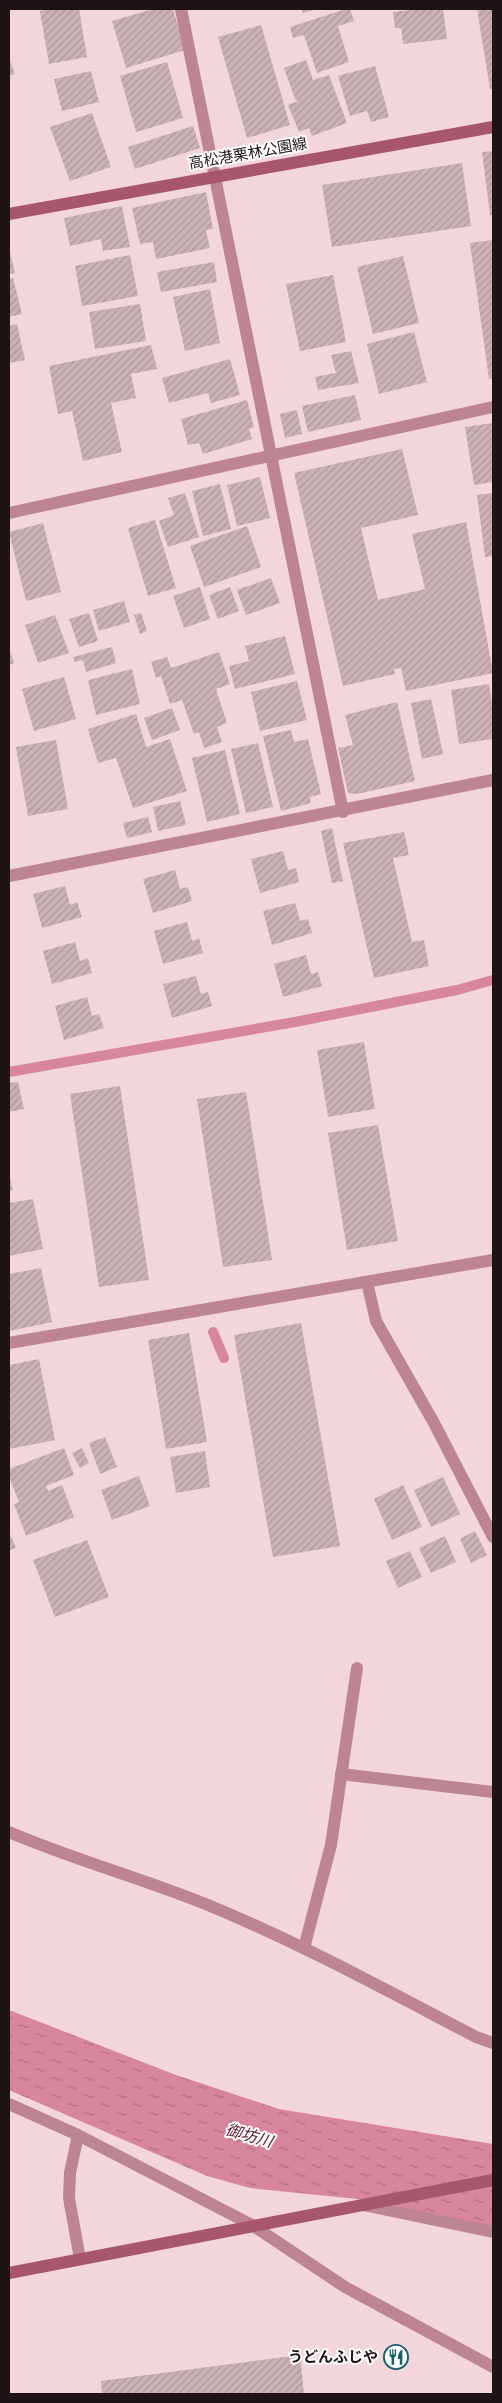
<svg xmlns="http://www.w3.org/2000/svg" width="502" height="2403" viewBox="0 0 502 2403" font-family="'Source Sans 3','Noto Sans JP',sans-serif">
<defs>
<pattern id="water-ripples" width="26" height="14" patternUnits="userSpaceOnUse" patternTransform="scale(1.25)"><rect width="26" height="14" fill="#d8869c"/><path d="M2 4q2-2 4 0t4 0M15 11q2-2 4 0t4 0" fill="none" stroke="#af6c7e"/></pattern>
<pattern id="building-hatch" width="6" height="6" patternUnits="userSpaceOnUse" patternTransform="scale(1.25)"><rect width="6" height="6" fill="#ccb1b7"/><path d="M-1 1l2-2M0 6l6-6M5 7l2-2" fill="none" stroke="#af979d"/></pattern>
</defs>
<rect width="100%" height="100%" fill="#f2d6dc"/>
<!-- water -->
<polygon fill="url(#water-ripples)" points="9,2010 176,2075 279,2109 493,2144 493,2227 367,2200 250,2188 207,2176 9,2090"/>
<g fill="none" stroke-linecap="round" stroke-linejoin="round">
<!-- stream -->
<g stroke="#d8869c" stroke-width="10">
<polyline points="9,1072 295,1022 457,990 493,980"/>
<polyline points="213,1332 224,1358"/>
</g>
</g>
<!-- building -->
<g fill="url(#building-hatch)">
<polygon points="50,9 79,9 87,57 49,64 40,11"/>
<polygon points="153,9 173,9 185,50 126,68 112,21"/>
<polygon points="302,9 317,9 303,13"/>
<polygon points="346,9 350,9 354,21 338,26 349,62 317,73 304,35 293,38 290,27"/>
<polygon points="420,9 443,9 447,39 403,44 401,28 395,28 393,12"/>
<polygon points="477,9 493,9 493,89 490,89"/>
<polygon points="261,25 290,125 247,138 218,37"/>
<polygon points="9,58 15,74 9,76"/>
<polygon points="306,60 313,80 329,75 347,123 312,136 309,128 299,132 288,105 298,101 295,99 284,68"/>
<polygon points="167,62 183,118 136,132 120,76"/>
<polygon points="375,66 389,117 371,122 367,111 350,116 338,76"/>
<polygon points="91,71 99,102 62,111 54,79"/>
<polygon points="92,113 111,167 70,181 50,127"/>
<polygon points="193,126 200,148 135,169 128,147"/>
<polygon points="493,151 493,215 490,215 482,152"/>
<polygon points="462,163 471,226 332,247 322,185"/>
<polygon points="206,192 213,229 206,230 210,248 156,259 153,242 140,244 132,208"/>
<polygon points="122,206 130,247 103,251 101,239 70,246 64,218"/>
<polygon points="493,240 493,378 489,379 470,243"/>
<polygon points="9,248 15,273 9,274"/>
<polygon points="130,255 138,296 82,306 75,266"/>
<polygon points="403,256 419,323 373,334 357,267"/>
<polygon points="214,262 217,282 161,292 157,272"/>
<polygon points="333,275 346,342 300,351 286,284"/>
<polygon points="13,278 22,314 9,317 9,279"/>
<polygon points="210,289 220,343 185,351 173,297"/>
<polygon points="140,304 146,341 95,349 89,312"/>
<polygon points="17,324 25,360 9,363 9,326"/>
<polygon points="414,332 427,382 379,394 367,344"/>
<polygon points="151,345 157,369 131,374 136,398 111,403 122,452 83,461 72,411 58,414 49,366"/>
<polygon points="351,351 359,383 318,390 315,377 336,373 331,355"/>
<polygon points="230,359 240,395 211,403 208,393 169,403 162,378"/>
<polygon points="355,395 361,420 308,432 302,406"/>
<polygon points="247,400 254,427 249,429 252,439 203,454 199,443 188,445 181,419"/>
<polygon points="297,410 302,434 285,438 280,414"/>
<polygon points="493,423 493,482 474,485 465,427"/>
<polygon points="402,449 418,515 361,528 378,600 425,589 412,534 466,522 493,673 406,691 401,668 394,669 395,674 343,686 294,473"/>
<polygon points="260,477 270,518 237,526 227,485"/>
<polygon points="220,484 231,529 203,536 192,491"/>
<polygon points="185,493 199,537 168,547 159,521 174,515 168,498"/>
<polygon points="493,493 493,556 485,557 477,495"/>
<polygon points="155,520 176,588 148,596 128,528"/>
<polygon points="43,523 61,592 26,601 9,532"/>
<polygon points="247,526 261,567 204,587 190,546"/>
<polygon points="271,578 280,603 246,615 237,590"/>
<polygon points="200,587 210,619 184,628 173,596"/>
<polygon points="230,587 239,611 218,619 209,595"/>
<polygon points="124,601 130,622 99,631 93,610"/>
<polygon points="89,613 98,641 79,647 69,619"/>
<polygon points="141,613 147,631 140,634 134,615"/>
<polygon points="55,615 69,653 38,663 25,625"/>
<polygon points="285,636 295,674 235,689 229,666 249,661 245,646"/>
<polygon points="112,647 116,663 86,672 83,660 75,662 73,657"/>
<polygon points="9,648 14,663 9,665"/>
<polygon points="219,652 230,684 216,689 227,723 217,727 222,742 204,748 199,732 194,734 182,700 170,704 161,676 156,678 151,662 167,657 171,668"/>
<polygon points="132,669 140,704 96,715 88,680"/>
<polygon points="64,677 76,719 34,731 22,689"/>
<polygon points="297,681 307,720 260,731 251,692"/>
<polygon points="489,684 493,711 493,739 459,744 451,690"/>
<polygon points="431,699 443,754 422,759 411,703"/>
<polygon points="397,702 415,781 357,794 348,793 338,748 353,745 345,715"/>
<polygon points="172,708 180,730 152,740 144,718"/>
<polygon points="136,714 146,747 170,739 187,791 133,808 116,758 98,763 88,729"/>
<polygon points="291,730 294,742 308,739 321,794 310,797 311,803 281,811 263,736"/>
<polygon points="56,740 68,809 28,816 16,747"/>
<polygon points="258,743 273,807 246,813 231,749"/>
<polygon points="225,750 240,814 207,822 192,758"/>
<polygon points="180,801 186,825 158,831 153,807"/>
<polygon points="148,817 152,832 127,838 123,823"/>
<polygon points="332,828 343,881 332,883 321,831"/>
<polygon points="404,832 409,855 393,858 412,942 424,940 429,966 374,978 343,843"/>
<polygon points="283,851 288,870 296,868 299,882 260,893 251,859"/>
<polygon points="175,870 180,889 188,887 192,901 153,913 143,879"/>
<polygon points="65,886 70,905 77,902 82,917 42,928 33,894"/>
<polygon points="295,903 300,921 308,919 312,933 272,945 263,911"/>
<polygon points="187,922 192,941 199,938 203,953 163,964 154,931"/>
<polygon points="75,942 80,961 88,958 92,973 52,984 43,951"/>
<polygon points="306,955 311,974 318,972 322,986 283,997 274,964"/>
<polygon points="196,976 201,994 208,992 212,1006 172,1018 163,984"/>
<polygon points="87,997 92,1016 99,1014 104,1028 64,1040 55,1006"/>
<polygon points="364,1042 375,1109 328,1117 317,1050"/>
<polygon points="18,1082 24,1109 9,1112 9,1083"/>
<polygon points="120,1086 149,1280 99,1287 70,1094"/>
<polygon points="246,1092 272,1260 223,1267 197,1099"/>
<polygon points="378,1125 398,1241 347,1250 328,1133"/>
<polygon points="9,1175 13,1190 9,1191"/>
<polygon points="33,1199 43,1249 9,1256 9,1203"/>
<polygon points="41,1268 52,1322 9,1331 9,1274"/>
<polygon points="301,1323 340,1546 273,1557 234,1335"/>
<polygon points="189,1333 207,1442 166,1449 148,1340"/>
<polygon points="39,1359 55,1440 9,1449 9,1365"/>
<polygon points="105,1437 117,1467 100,1474 89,1443"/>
<polygon points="64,1448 74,1475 46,1486 48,1491 62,1485 74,1517 26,1536 14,1504 19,1502 9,1477 9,1469"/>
<polygon points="82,1448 89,1463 80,1468 72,1453"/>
<polygon points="205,1451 210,1487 176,1493 170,1457"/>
<polygon points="139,1476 150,1506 112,1520 101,1490"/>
<polygon points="443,1477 460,1514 431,1527 414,1490"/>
<polygon points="403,1485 422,1527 392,1540 374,1499"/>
<polygon points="475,1531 487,1555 471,1563 460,1539"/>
<polygon points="9,1532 16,1548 9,1550"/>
<polygon points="445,1536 456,1562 431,1573 419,1548"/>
<polygon points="87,1540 109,1597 55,1617 33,1560"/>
<polygon points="410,1551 422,1577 398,1588 386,1561"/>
<polygon points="300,2355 304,2394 102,2394 101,2381"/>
</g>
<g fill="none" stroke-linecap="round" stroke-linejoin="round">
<!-- lane -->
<polyline stroke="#bd8492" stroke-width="12" points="252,2225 345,2287 493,2367"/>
<!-- street -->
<g stroke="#bd8492" stroke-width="12">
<polyline points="181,9 343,812"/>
<polyline points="9,513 493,407"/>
<polyline points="9,876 493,780"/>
<polyline points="367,1282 376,1321 434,1423 493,1537"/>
<polyline points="9,1343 493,1260"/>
<polyline points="341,1774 493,1792"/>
<path d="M9,1832C74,1860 142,1878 208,1905C300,1943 388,1991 476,2037L493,2043"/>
<polyline points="304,1948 331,1845 357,1668"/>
<polyline points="9,2104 78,2135 252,2225"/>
<polyline points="78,2135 70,2173 69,2198 80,2259"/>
<polyline points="363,2205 493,2232"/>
</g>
<!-- secondary -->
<g stroke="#a8566e" stroke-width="12">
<polyline points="9,214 493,127"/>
<polyline points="9,2273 493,2180"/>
</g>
</g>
<!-- icons -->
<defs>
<symbol id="restaurant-ring" viewBox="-11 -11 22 22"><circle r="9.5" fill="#fff" stroke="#16606e" stroke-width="1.5"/><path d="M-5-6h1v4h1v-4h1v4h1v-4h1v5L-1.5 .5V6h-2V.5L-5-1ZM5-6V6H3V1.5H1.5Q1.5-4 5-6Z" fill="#16606e"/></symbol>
</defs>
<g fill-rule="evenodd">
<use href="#restaurant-ring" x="382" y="2343" width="28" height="28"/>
</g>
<g text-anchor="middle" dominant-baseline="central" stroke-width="4" stroke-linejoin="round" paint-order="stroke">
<!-- street labels -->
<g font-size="15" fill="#1e1416" stroke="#fff">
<text transform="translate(248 154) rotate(-10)">高松港栗林公園線</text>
</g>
<!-- poi labels -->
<g font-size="15" font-weight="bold" fill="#1e1416" stroke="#fff" text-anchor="end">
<text x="378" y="2357">うどんふじや</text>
</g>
<!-- water labels -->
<g font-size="16" font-style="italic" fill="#59102c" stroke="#fff">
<text transform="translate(249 2136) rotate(16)">御坊川</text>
</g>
</g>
<!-- border -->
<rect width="502" height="2403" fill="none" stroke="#1e1416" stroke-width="20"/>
</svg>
